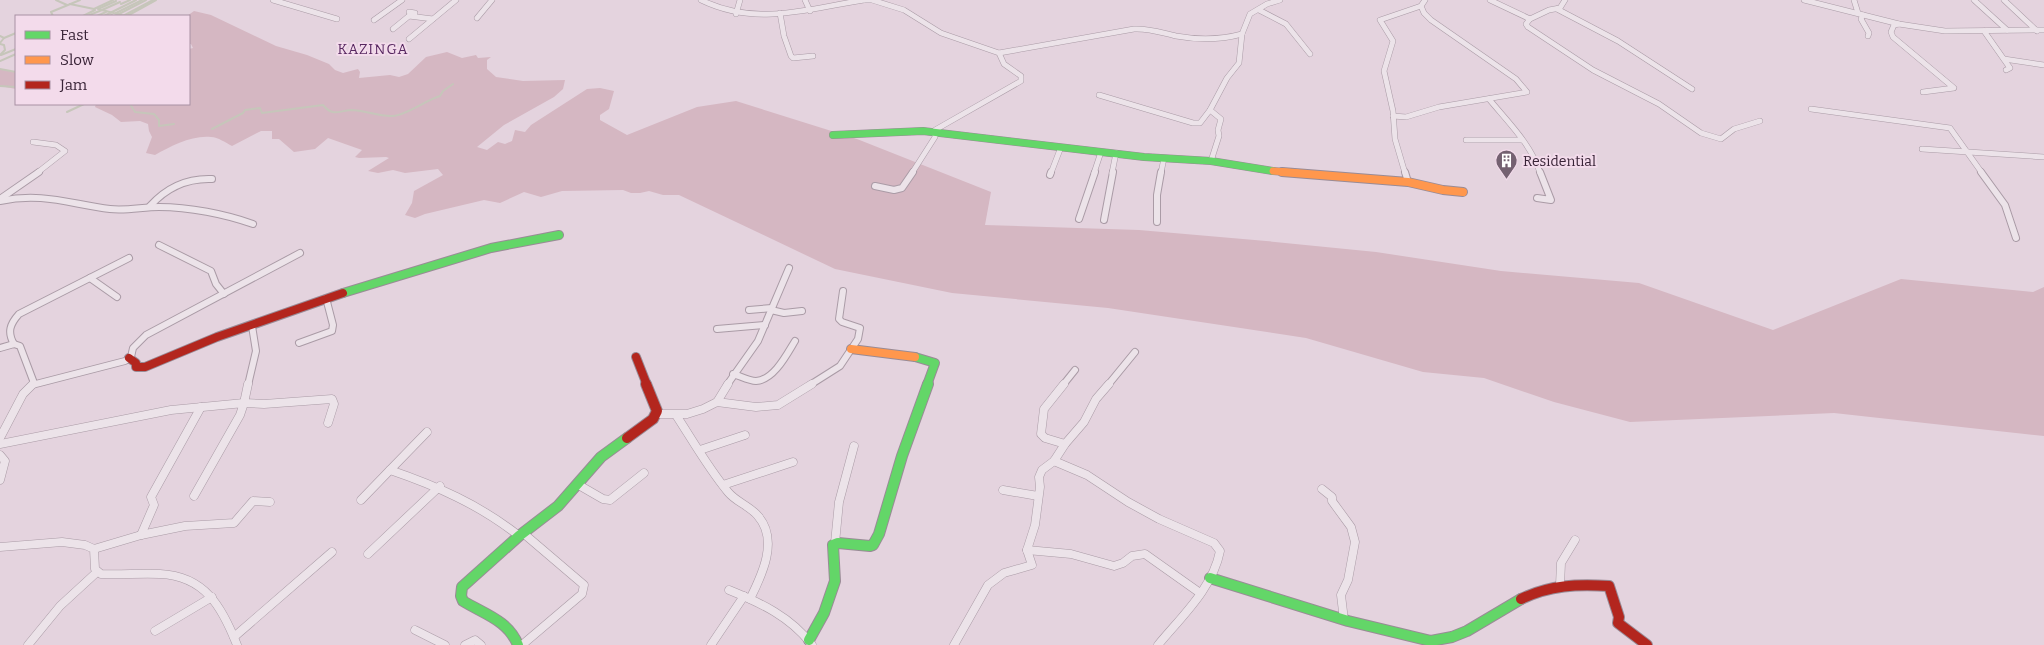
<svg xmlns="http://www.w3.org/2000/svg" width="2044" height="645" viewBox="0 0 2044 645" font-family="Bitter,serif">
<rect width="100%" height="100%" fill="#e4d3de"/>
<!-- green -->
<g fill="#d5b7c2">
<path d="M194,11L211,15L276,46L307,55L329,64L335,70L343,73L358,69L360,72L359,78L390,75L399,77L408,74L426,57L447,52L462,58L476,55L478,58L491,57L487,60V69L496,77L523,81L565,80L563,89L554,97L504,125L477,147L487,150L498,142L505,144L512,141L515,130L525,132L531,125L587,89L600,88L614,91L609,109L600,115V120L627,135L697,107L736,101L857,139L991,192L985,225L1139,230L1266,241L1376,252L1501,271L1639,283L1773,330L1901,279L2033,292L2044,287V436L1834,413L1630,422L1554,402L1484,378L1423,372L1306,338L1108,308L952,293L835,269L679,195H663L649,191L640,193H631L623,190L562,191L541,197L524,192L500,203L484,200L425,214L415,218L405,215L412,203L414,191L443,175L438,169L405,173L393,170L378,173L368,171L389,158L386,157L359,158L355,157L362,150L328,138L315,149L294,152L279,139H272V131H261L232,146C226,143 218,137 211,137C192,135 171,146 155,155L146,153L152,137L149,131L148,124L140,121L121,122L112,115L95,107L96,104H189V49L193,48L191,44H189V16H187Z"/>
<polygon points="0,69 16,72 16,89 0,86"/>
</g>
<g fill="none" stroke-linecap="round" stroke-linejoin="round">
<!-- stream -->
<g stroke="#c6c6ba" stroke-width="2">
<polyline points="56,0 67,5"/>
<polyline points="116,1 98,9 102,10 120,2"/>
<polyline points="70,4 94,9 113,0"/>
<polyline points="121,4 130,0"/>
<polyline points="116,13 142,0"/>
<polyline points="53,16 51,12 80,0"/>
<polyline points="83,16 95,10"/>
<polyline points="87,16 102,10 125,16"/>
<polyline points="97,16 106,12"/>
<polyline points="104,16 136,0"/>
<polyline points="109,16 112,15"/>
<polyline points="115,16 146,0"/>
<polyline points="123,16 153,0"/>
<polyline points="127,16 156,0"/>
<polyline points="0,36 4,38 0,43"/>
<polyline points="4,38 16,33"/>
<polyline points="0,44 4,45 5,50 0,55"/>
<polyline points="1,55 16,49"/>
<polyline points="0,61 16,54"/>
<polyline points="0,69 16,72"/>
<polyline points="0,86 16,87"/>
<polyline points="130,104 135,112 154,114 159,120 159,126 174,124"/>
<polyline points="67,112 84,104"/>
<path d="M212,129L243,113L245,110L260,108L262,113L323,105C333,117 338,111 351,110C365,110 379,117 393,116C407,115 426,100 440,96L443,91L453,84"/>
</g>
<defs>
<g id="street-far2">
<polyline points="273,0 337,19"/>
<path d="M701,0C757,27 806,9 864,0"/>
<polyline points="805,0 810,11"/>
<path d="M865,0H872L904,10L941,33L999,53L1134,29C1149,28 1162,33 1176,36C1198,40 1220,40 1242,34L1250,14L1267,4L1280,0"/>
<polyline points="1490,0 1530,19 1549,10 1560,8 1565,0"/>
<polyline points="1804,0 1899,24 1945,31 2044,30"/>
<polyline points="1854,0 1858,13"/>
<polyline points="1974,0 2007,30"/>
<polyline points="2004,0 2037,31"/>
<polyline points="1557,9 1618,41 1692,89"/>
<polyline points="1259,10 1286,24 1310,54"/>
<polyline points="409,12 415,13 409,16 433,19"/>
<polyline points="780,13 784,36 791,56 793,58 813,56"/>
<polyline points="736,14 740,0"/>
<polyline points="1863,15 1861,19 1869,33 1868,36"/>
<polyline points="477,18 492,0"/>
<polyline points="1530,19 1526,24 1528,27 1593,70 1659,104 1701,133 1721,139 1734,129 1760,121"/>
<polyline points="374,20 402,0"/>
<polyline points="1899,24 1894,25 1891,32 1893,37 1954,88 1923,92"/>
<polyline points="393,29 409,16"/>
<polyline points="1984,31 2010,68 2006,70"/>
<polyline points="409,39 456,0"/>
<polyline points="2004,59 2044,65"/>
<polyline points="1099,95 1193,123 1200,123 1210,110"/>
<path d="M1489,99C1507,121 1532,145 1540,173"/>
<polyline points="1811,109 1950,128 1982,173"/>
<polyline points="1393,116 1406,117 1439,107 1527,92 1516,79 1431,20 1424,13 1421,6 1425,0"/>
<polyline points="1466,140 1522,140"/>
<polyline points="33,142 56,145 65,151 37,173"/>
<polyline points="1922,149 2044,157"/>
<polyline points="1211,161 1219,136 1218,130 1221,119 1210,110 1227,78 1239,63 1242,34"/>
<polyline points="912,173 935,137 935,130 1021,81 1021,76 1004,64 999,53"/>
<polyline points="1051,173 1061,147"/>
<polyline points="1094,173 1101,152"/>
<polyline points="1112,173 1116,153"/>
<polyline points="1161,173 1164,158"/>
<polyline points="1405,173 1395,139 1393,111 1384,71 1393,41 1380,20 1421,6"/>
</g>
<g id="street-far1">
<polyline points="1405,172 1408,182"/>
<polyline points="1981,172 2005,205 2016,238"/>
<polyline points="1050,175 1051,172"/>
<polyline points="875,186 894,190 902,188 913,172"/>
<polyline points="1537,198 1551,200 1540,172"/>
<polyline points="0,199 39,172"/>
<path d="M0,201C42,192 70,204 110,209C126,211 143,207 159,207C189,207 225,214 253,224"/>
<path d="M150,206C167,187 187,178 212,179"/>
<polyline points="1079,219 1095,172"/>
<polyline points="1104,220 1113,172"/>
<polyline points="1157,222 1157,195 1161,172"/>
<polyline points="159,245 211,271 216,284 224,294"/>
<polyline points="90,278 117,297"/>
<polyline points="749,310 772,308"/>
<polyline points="771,310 784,313 802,311"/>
<polyline points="717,329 765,325"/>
<polyline points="299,343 332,331 333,325 326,298"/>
<path d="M14,344C7,332 10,324 19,314L129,258"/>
<polyline points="0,348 14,344 20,346 34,383"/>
<path d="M733,374C740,376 749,381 756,381C774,380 787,354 795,341"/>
<polyline points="32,385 125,361 131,357 133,348 146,335 300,253"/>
<polyline points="248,385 256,351 252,326"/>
<polyline points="727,385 758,341 789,268"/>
<polyline points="810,385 840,366 858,339 860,328 842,322 839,319 843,291"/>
<polyline points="1063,385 1075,370"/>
<polyline points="1108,385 1135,352"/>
</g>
<g id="street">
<polyline points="248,384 244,403 264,404 332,399 334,404 328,423"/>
<polyline points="1064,384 1044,409 1041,434 1045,438 1065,444"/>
<polyline points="717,402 728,384"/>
<polyline points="655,414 687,414 703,409 717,402 756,407 778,405 812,384"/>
<path d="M676,415C693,441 708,468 728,492C736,502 750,506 758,516C779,540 762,575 750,599"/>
<polyline points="0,438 23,394 33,384"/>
<polyline points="0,444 171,410 244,403 240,415 194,496"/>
<polyline points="700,450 745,435"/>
<polyline points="0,455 5,461 0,480"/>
<path d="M1054,461L1087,475L1128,502L1159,519L1214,543L1220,551C1213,588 1181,617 1158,645"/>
<polyline points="390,470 427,432"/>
<polyline points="577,484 603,499 610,500 644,473"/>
<polyline points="723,485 793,462"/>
<polyline points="1322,489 1332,497 1332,501 1351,527 1355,542 1348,580 1341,595 1344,620"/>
<polyline points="1003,490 1038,496"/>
<path d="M361,500L390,470C437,486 480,505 519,536"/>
<polyline points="141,535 154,505 151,497 201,407"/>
<polyline points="835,543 839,502 854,446"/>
<path d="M0,547L62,542L85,545L94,549L95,569L101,574C121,575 140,573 160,574C205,576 222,607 237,645"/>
<polyline points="94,549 141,535 185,526 234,523 253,501 270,502"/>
<polyline points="1027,550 1071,554 1114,566 1123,563 1132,556 1145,554 1200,593"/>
<polyline points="368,554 440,486"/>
<polyline points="1560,585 1561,563 1575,540"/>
<path d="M729,590C761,603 791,617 812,645"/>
<polyline points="415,630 445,645"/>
<polyline points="155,631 212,597"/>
<polyline points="234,637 332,552"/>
<polyline points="28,645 60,606 97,572"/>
<polyline points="465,645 475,640 481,645"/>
<polyline points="522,645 582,594 584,585 523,533"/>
<polyline points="711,645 744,596"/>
<polyline points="954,645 988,585 1004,573 1032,565 1027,550 1035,525 1040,487 1039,477 1042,470 1054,461 1065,444 1084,422 1096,399 1109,384"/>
</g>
<polyline id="fast-far2" points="833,135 923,131 1144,157 1211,161 1273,171"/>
<g id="fast-far1">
<polyline points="343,293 491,248 559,235"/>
<polyline points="915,357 935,363 927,385"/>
</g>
<g id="fast">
<polyline points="1210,578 1348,621 1431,641 1452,637 1467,631 1521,599"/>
<polyline points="809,640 824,613 835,581 833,545 838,543 870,546 873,545 879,534 902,456 928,384"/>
<path d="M518,645C508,620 484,614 463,601L461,596L462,587L519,536L558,506L601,457L627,438"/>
</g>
<polyline id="slow-far1" points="1273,171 1297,173"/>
<g id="slow">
<polyline points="1282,172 1408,182 1443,190 1463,192"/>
<polyline points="851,349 915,357"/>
</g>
<g id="jam-far1">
<polyline points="636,357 647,385"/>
<polyline points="129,358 136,363 136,367 145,367 217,337 343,293"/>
</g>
<g id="jam">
<polyline points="627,438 653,419 657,411 646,384"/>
<path d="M1521,599C1550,585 1577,584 1609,586L1619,617L1618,623L1647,645"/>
</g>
</defs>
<!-- street-far2 casing -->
<use href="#street-far2" stroke="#aa9ba6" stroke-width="6"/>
<!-- street-far1 casing -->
<use href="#street-far1" stroke="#aa9ba6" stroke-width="8"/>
<!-- street casing -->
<use href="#street" stroke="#aa9ba6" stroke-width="9"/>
<!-- fast-far2 casing -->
<use href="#fast-far2" stroke="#998b96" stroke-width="8"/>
<!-- fast-far1 casing -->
<use href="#fast-far1" stroke="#998b96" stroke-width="10"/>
<!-- fast casing -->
<use href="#fast" stroke="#998b96" stroke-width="12"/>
<!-- slow-far1 casing -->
<use href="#slow-far1" stroke="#998b96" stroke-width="8"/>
<!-- slow casing -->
<use href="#slow" stroke="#998b96" stroke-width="10"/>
<!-- jam-far1 casing -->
<use href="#jam-far1" stroke="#998b96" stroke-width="10"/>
<!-- jam casing -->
<use href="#jam" stroke="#998b96" stroke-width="12"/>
<!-- street-far2 -->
<use href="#street-far2" stroke="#ece3e9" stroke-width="5"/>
<!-- street-far1 -->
<use href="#street-far1" stroke="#ece3e9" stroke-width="6"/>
<!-- street -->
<use href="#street" stroke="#ece3e9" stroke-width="8"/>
<!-- fast-far2 -->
<use href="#fast-far2" stroke="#63d668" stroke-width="7"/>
<!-- fast-far1 -->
<use href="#fast-far1" stroke="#63d668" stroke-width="8"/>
<!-- fast -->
<use href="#fast" stroke="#63d668" stroke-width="10"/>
<!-- slow-far1 -->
<use href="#slow-far1" stroke="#ff974d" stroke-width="7"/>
<!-- slow -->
<use href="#slow" stroke="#ff974d" stroke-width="8"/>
<!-- jam-far1 -->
<use href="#jam-far1" stroke="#b3261e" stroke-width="8"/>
<!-- jam -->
<use href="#jam" stroke="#b3261e" stroke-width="10"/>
</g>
<!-- icons -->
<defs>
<symbol id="building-pin" viewBox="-11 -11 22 30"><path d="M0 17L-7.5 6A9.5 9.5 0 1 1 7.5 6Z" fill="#746171" stroke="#f3dbeb"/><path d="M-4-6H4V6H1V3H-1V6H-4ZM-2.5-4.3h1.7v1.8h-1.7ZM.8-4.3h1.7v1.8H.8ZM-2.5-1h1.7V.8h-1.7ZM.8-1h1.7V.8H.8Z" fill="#fff"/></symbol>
</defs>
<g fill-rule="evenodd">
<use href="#building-pin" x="1494" y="148" width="25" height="34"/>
</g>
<g text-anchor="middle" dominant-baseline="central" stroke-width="4" stroke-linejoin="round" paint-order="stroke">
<!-- far-quarter labels -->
<g font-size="14" letter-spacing="1" fill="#572760" stroke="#f3dbeb">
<text x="373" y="49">KAZINGA</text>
</g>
<!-- poi labels -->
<g font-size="14" fill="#382336" stroke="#f3dbeb" text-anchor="start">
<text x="1523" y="161">Residential</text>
</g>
</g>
<!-- legend -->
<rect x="15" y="15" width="175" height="90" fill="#f3dbeb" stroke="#a891a3"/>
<rect x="25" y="31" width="25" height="8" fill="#63d668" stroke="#a891a3"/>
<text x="60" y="40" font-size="15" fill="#382336">Fast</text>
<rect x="25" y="56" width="25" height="8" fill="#ff974d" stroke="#a891a3"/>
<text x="60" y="65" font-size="15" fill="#382336">Slow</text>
<rect x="25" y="81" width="25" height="8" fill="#b3261e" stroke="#a891a3"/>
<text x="60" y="90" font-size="15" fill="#382336">Jam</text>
</svg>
